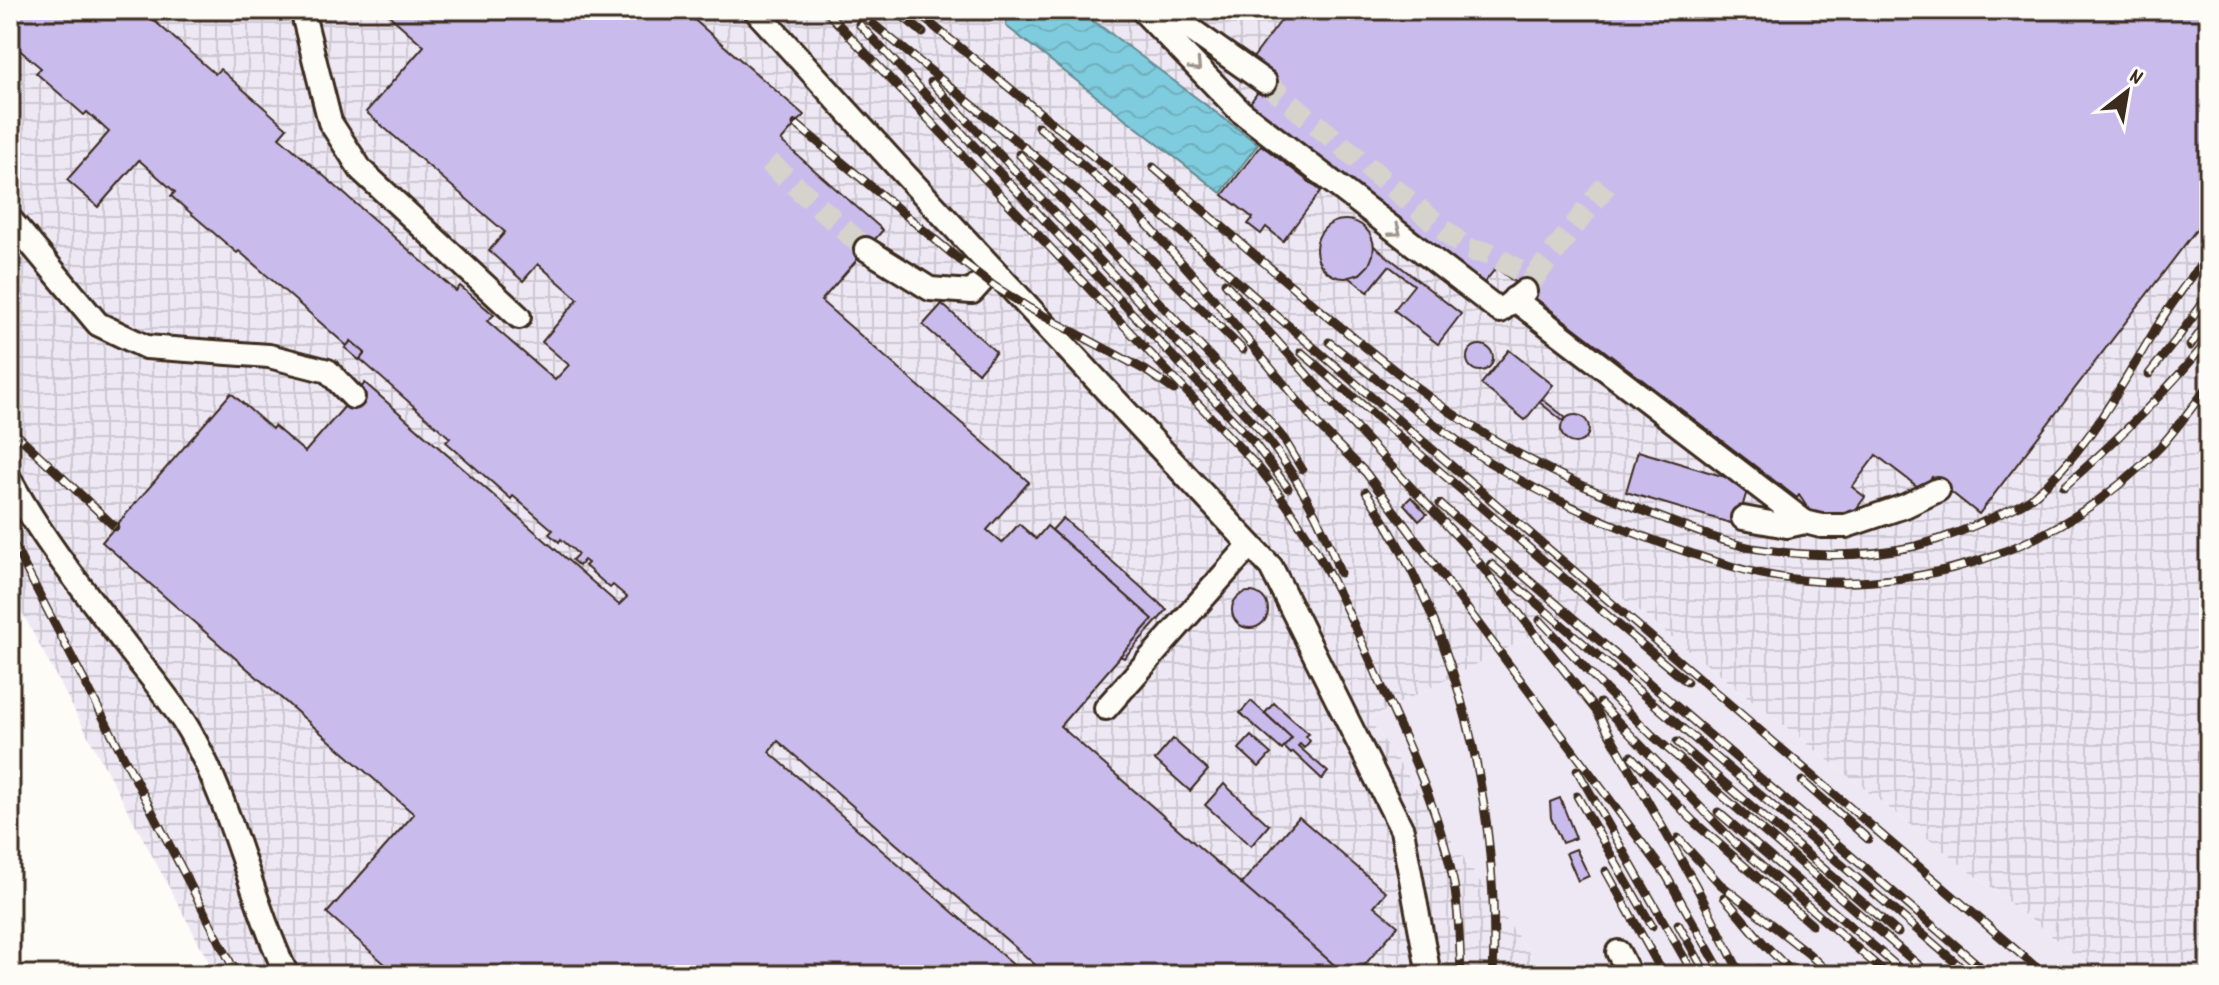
<svg xmlns="http://www.w3.org/2000/svg" width="2219" height="985" viewBox="0 0 2219 985" font-family="Dekko,sans-serif">
<defs>
<pattern id="industrial-grid" width="8" height="8" patternUnits="userSpaceOnUse" patternTransform="scale(2)"><rect width="8" height="8" fill="#eee8f4"/><path d="M0 4h8M4 0v8" fill="none" stroke="#cdc7d1"/></pattern>
<pattern id="water-waves" width="16" height="10" patternUnits="userSpaceOnUse" patternTransform="scale(2)"><rect width="16" height="10" fill="#7fccde"/><path d="M0 5q4-4 8 0t8 0" fill="none" stroke="#6fafbe"/></pattern>
</defs>
<rect width="100%" height="100%" fill="#fdfcf7"/>
<filter id="ink" filterUnits="userSpaceOnUse"><feTurbulence type="fractalNoise" baseFrequency=".0125" numOctaves="2"/><feDisplacementMap in="SourceGraphic" scale="16" xChannelSelector="R" yChannelSelector="G"/><feConvolveMatrix kernelMatrix="1 2 1 2 8 2 1 2 1" color-interpolation-filters="sRGB"/></filter>
<g filter="url(#ink)">
<!-- built -->
<polygon fill="#eee8f4" points="1616,593 2101,975 1544,975 1369,719"/>
<!-- industrial -->
<polygon fill="url(#industrial-grid)" points="10,10 2209,10 2209,975 2101,975 1616,593 1369,719 1544,975 216,975 10,590"/>
<!-- water -->
<polygon fill="url(#water-waves)" stroke="#648b91" stroke-width="2" points="1008,10 1068,10 1098,24 1258,144 1221,193 1006,26"/>
<!-- building -->
<g fill="#cabbed" stroke="#3b2a1e" stroke-width="2">
<polygon points="10,10 142,10 215,74 220,69 287,128 279,137 456,291 460,286 494,315 487,321 555,380 569,365 542,342 578,299 538,264 523,281 489,251 505,232 366,112 424,46 383,10 683,10 804,115 781,141 883,230 821,301 1029,482 987,530 1002,543 1019,524 1036,539 1047,526 1153,619 1060,726 1346,975 1047,975 778,741 769,752 1025,975 376,975 385,964 327,913 414,814 102,542 231,393 272,429 274,426 305,452 365,383 619,605 627,597 613,585 610,588 585,566 588,563 584,560 579,566 572,560 578,554 561,539 559,542 549,534 553,530 513,496 511,499 446,442 450,438 360,359 365,353 351,341 347,346 239,251 237,253 171,196 175,192 139,160 98,207 67,180 109,132 87,112 84,115 36,73 41,68 10,42"/>
<polygon points="1289,10 2209,10 2209,213 1979,514 1932,477 1922,490 1876,455 1852,487 1865,497 1851,516 1813,516 1799,495 1797,498 1496,268 1484,283 1248,106 1272,72 1253,58"/>
<polygon points="1261,145 1321,191 1283,241 1266,227 1261,234 1248,224 1253,218 1223,195"/>
<circle cx="1345" cy="249" r="29"/>
<polygon points="1374,246 1461,314 1438,344 1394,310 1414,285 1389,266 1368,292 1349,277 1360,274 1369,265 1373,255"/>
<polygon points="942,304 996,352 978,373 923,325"/>
<polygon points="351,341 365,353 359,360 345,348"/>
<circle cx="1480" cy="358" r="13"/>
<polygon points="1509,350 1553,385 1525,420 1481,384"/>
<polygon points="1542,399 1566,418 1563,421 1539,402"/>
<circle cx="1575" cy="429" r="14"/>
<polygon points="1638,451 1749,484 1737,525 1626,492"/>
<polygon points="1411,497 1427,514 1419,521 1404,504"/>
<polygon points="1063,518 1167,610 1124,658 1120,656 1153,619 1052,530"/>
<circle cx="1250" cy="610" r="18"/>
<polygon points="1251,701 1292,738 1282,750 1240,713"/>
<polygon points="1274,703 1309,734 1306,736 1310,741 1304,748 1300,744 1298,746 1328,772 1322,779 1293,752 1291,754 1284,747 1292,738 1265,713"/>
<polygon points="1251,736 1271,754 1259,767 1239,749"/>
<polygon points="1173,739 1208,770 1190,791 1155,760"/>
<polygon points="1224,784 1269,825 1251,846 1205,805"/>
<polygon points="1560,798 1576,838 1562,843 1551,818 1550,802"/>
<polygon points="1299,817 1386,892 1374,906 1398,926 1356,975 1346,975 1241,884"/>
<polygon points="1576,849 1589,876 1578,881 1566,853"/>
</g>
<g fill="none" stroke-linecap="round" stroke-linejoin="round">
<!-- minor-tunnel -->
<g stroke="#d6d2cc" stroke-width="22" stroke-dasharray="22 11" stroke-linecap="butt">
<polyline points="1265,82 1468,250 1489,253 1533,279 1525,291"/>
<polyline points="769,162 866,249"/>
<polyline points="1533,279 1606,185"/>
</g>
<defs>
<g id="minor">
<polyline points="302,10 330,122 361,170 519,317"/>
<polyline points="755,10 896,165 1271,567 1402,830 1429,975"/>
<polyline points="1142,10 1240,111 1500,311 1525,291"/>
<polyline points="1149,10 1190,29 1265,82"/>
<polyline points="10,219 98,324 146,347 269,356 328,371 353,397"/>
<polyline points="866,249 930,289 972,292 993,269"/>
<polyline points="1514,299 1805,522 1787,526 1743,518"/>
<path d="M10,480C42,539 84,591 125,644C147,673 172,701 190,732C233,807 250,897 287,975"/>
<polyline points="1805,522 1821,526 1846,526 1905,506 1938,490"/>
<polyline points="1106,708 1250,545"/>
<polyline points="1618,952 1630,975"/>
</g>
</defs>
<!-- minor casing -->
<use href="#minor" stroke="#3b2a1e" stroke-width="28"/>
<!-- minor -->
<use href="#minor" stroke="#fdfcf7" stroke-width="22"/>
<defs>
<g id="rail">
<path d="M825,10L1259,468C1312,533 1342,597 1376,673C1406,742 1440,810 1454,884C1459,914 1460,945 1461,975"/>
<polyline points="856,10 1074,188 1138,246 1243,350"/>
<polyline points="895,10 923,33"/>
<polyline points="914,10 1109,169 1263,304 2045,975"/>
<polyline points="859,24 1252,440 1288,488"/>
<path d="M931,82L1262,432C1296,474 1322,521 1340,573"/>
<polyline points="796,124 956,257 994,286 1029,308 1145,370 1174,390"/>
<polyline points="1038,126 1133,209 1203,286 1317,424 1366,473 1666,875 1723,975"/>
<polyline points="1019,154 1255,404 1284,439 1302,469"/>
<path d="M1153,167C1221,226 1289,285 1359,342C1397,372 1434,403 1475,428C1535,466 1599,495 1665,519C1693,530 1723,542 1752,548C1806,557 1862,558 1916,546C1946,538 1974,527 2002,513C2012,509 2023,504 2031,498C2085,454 2117,393 2152,335C2168,307 2189,280 2209,254"/>
<polyline points="1225,283 1336,407 1465,545 1597,712 1696,886 1741,975"/>
<path d="M1329,342C1382,383 1433,426 1489,462C1545,497 1602,522 1664,544C1696,555 1728,567 1762,574C1905,603 2060,553 2160,447C2178,427 2193,406 2209,385"/>
<polyline points="2190,346 2209,320"/>
<polyline points="1301,352 1615,622 1687,682"/>
<polyline points="2149,374 2176,340 2209,295"/>
<polyline points="10,428 115,527"/>
<path d="M2064,487C2116,441 2166,393 2209,339"/>
<path d="M1366,492C1460,632 1500,808 1493,975"/>
<polyline points="1440,504 1990,975"/>
<polyline points="10,538 237,975"/>
<polyline points="1491,564 1970,975"/>
<polyline points="1540,620 1607,691 1652,735 1930,975"/>
<polyline points="1600,703 1736,844 1888,975"/>
<polyline points="1677,742 1898,933"/>
<polyline points="1631,756 1694,822 1812,925"/>
<polyline points="1577,770 1694,975"/>
<polyline points="1802,781 1868,839"/>
<polyline points="1577,796 1652,926"/>
<polyline points="1718,812 1907,975"/>
<polyline points="1678,838 1720,884 1809,954 1831,975"/>
<polyline points="1606,871 1664,975"/>
<polyline points="1724,897 1764,944 1795,975"/>
<polyline points="1678,924 1707,975"/>
<polyline points="1758,969 1764,975"/>
</g>
</defs>
<!-- rail casing -->
<use href="#rail" stroke="#3b2a1e" stroke-width="9"/>
<!-- rail -->
<use href="#rail" stroke="#fdfcf7" stroke-width="6" stroke-dasharray="18" stroke-linecap="butt"/>
</g>
<!-- one-way arrows -->
<defs><path id="oneway-chevron" d="M-2-3.5L2.5 0L-2 3.5" fill="none" stroke-width="1.6" stroke-linecap="round" stroke-linejoin="round" transform="scale(2)"/></defs>
<g stroke="#9c938a">
<use href="#oneway-chevron" transform="translate(1196 66) rotate(46)"/>
<use href="#oneway-chevron" transform="translate(1396 231) rotate(37)"/>
</g>
</g>
<!-- margin -->
<rect width="2219" height="985" fill="none" stroke="#fdfcf7" stroke-width="40"/>
<rect x="20" y="20" width="2179" height="945" fill="none" stroke="#3b2a1e" stroke-width="3" filter="url(#ink)"/>
<!-- north arrow -->
<g transform="translate(2127 92) rotate(31)" stroke="#fdfcf7" stroke-width="6" paint-order="stroke">
<path d="M0-6L14 30L0 20L-14 30Z" fill="#3b2a1e"/>
<text y="-12" font-size="22" font-weight="bold" text-anchor="middle" fill="#3b2a1e">N</text>
</g>
</svg>
